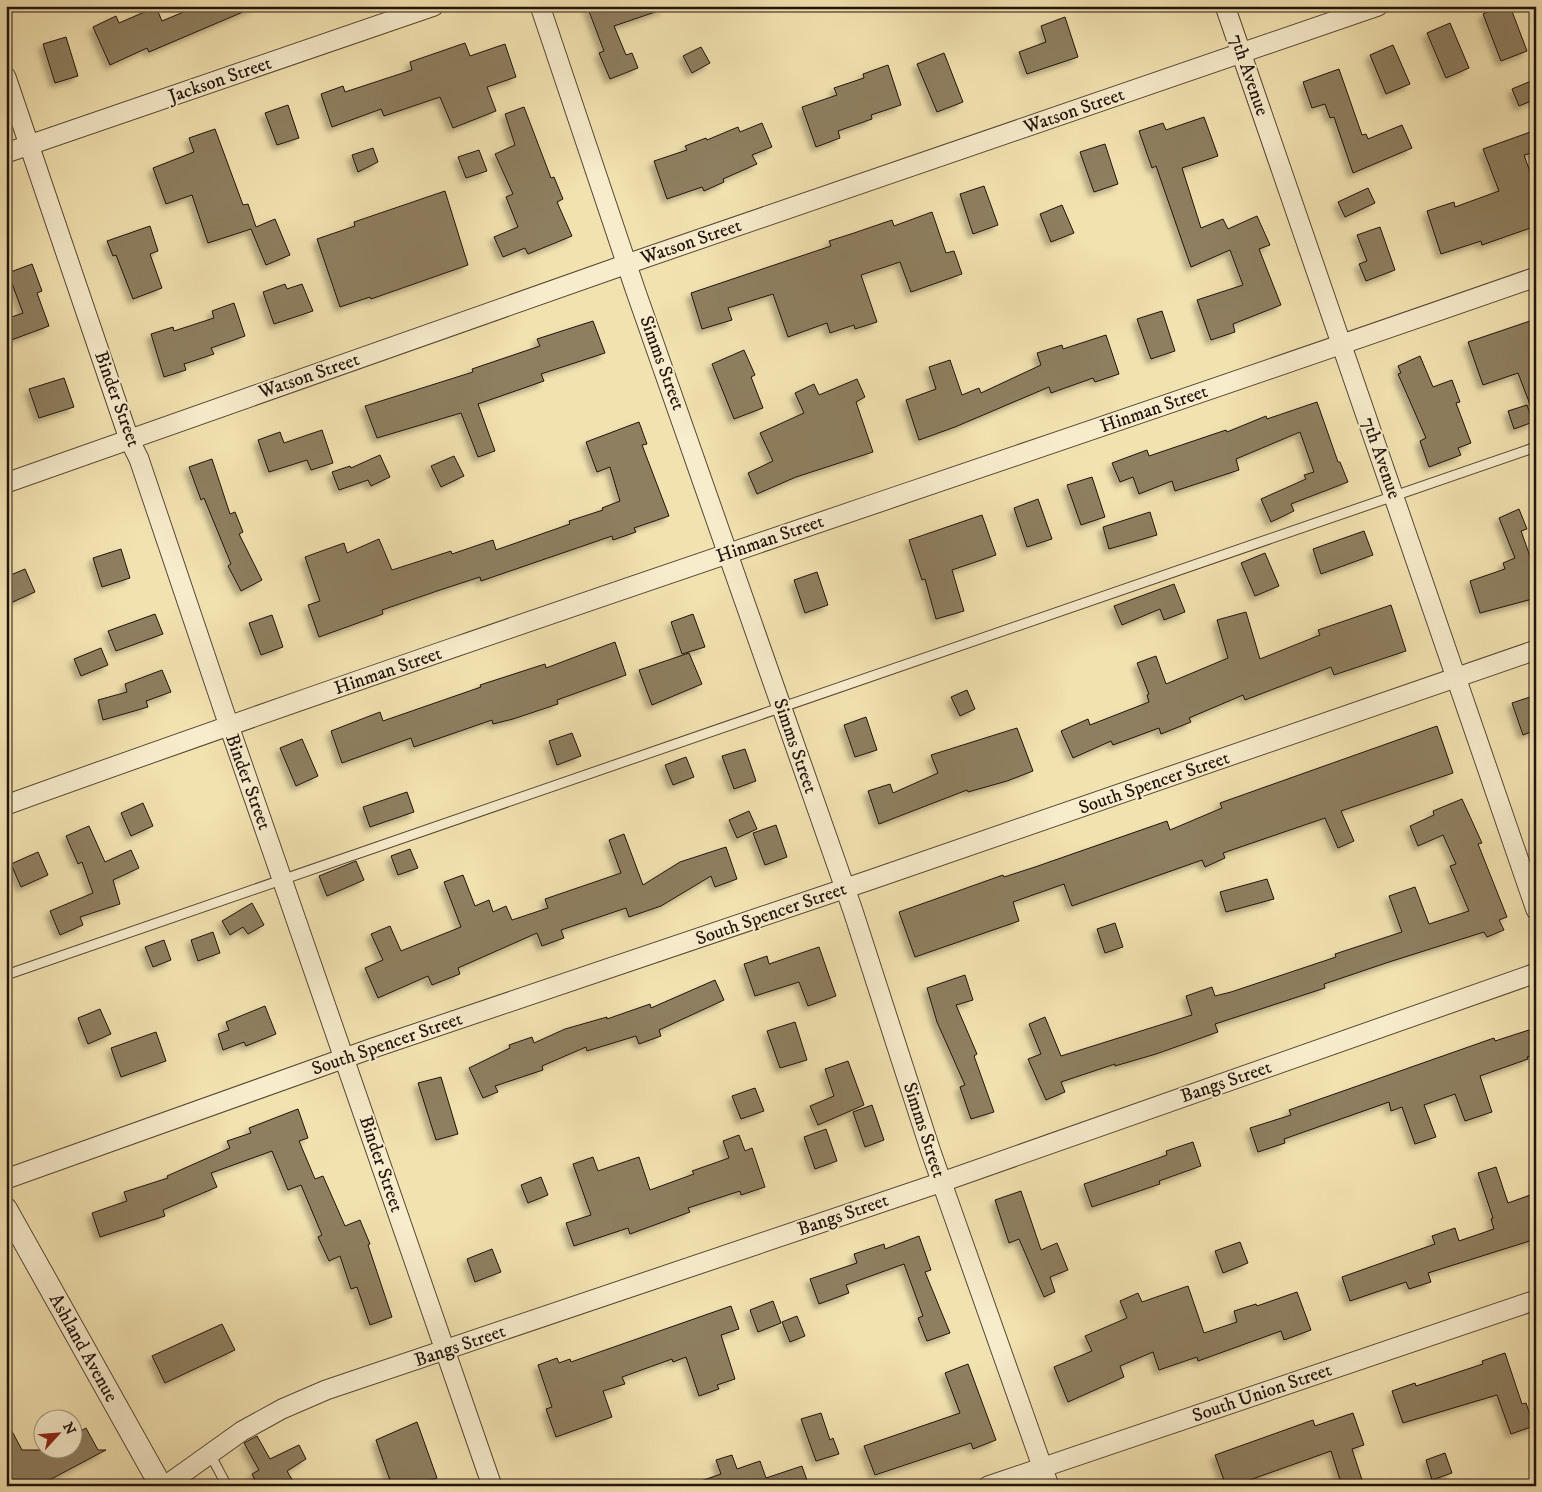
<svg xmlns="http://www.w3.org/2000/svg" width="1542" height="1492" viewBox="0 0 1542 1492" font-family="'IM FELL DW Pica',serif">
<defs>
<filter id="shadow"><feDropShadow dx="-4.5" dy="4.5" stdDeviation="2.5" flood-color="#0004"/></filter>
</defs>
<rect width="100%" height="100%" fill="#f2e2b0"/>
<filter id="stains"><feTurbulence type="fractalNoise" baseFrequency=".004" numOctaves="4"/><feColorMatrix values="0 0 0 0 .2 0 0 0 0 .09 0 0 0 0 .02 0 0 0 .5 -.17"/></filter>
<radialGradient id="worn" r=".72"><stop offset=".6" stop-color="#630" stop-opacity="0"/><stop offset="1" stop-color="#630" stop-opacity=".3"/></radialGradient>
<!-- building -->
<g fill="#8e7f61" stroke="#22140c" filter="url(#shadow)">
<polygon points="198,6 257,6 149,52 147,48 110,65 93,27 116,16 119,23 156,7 162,21"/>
<polygon points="587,6 664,6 664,9 614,26 626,55 632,53 638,68 610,79 599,53 604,51"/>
<polygon points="1502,6 1510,6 1527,51 1501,61 1483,14"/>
<polygon points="1065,17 1078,57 1027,74 1019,52 1046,42 1041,26"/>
<polygon points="1450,23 1469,68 1446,78 1427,33"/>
<polygon points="66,37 78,76 55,83 43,44"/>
<polygon points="465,43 470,56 505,44 516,77 487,87 496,111 453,128 440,97 384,116 381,109 332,127 321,94 343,86 345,92 412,70 410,62"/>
<polygon points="1393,45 1410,84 1386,94 1370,55"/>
<polygon points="701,47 710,63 692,73 683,56"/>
<polygon points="944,53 963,102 937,112 917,64"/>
<polygon points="888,65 901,105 871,115 872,119 838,131 840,138 816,147 802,107 837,95 834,88 864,78 863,74"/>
<polygon points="1339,69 1362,135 1366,134 1368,139 1402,125 1412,148 1353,173 1334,117 1330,118 1325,104 1312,108 1303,82"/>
<polygon points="1536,79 1536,99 1519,106 1512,89"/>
<polygon points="288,105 299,138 277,145 265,113"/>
<polygon points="524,107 551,178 554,177 563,199 557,202 572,236 528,254 525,248 503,257 494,237 518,227 506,197 513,194 495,154 515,145 505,114"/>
<polygon points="1204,117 1218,156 1182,168 1201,228 1223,219 1228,229 1257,216 1270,245 1259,249 1281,305 1233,324 1235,332 1211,340 1197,300 1243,285 1230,250 1191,267 1156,166 1152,168 1139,131 1163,123 1166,130"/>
<polygon points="762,123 772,147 752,155 757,164 723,179 724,182 704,191 702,187 667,199 654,161 687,150 685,146 706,138 707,140 738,127 740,132"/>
<polygon points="215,129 243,205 248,204 256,227 275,219 290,255 266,265 251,229 208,243 192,195 166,204 153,168 194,152 189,138"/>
<polygon points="1536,130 1536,152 1524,155 1536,188 1536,226 1482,245 1481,241 1441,254 1427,211 1454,202 1455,207 1499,191 1483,149"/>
<polygon points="1105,144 1118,184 1094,192 1080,152"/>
<polygon points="373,148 378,162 358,172 352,155"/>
<polygon points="479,150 487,171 466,178 458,157"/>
<polygon points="984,186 998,225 973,234 960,194"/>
<polygon points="1368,188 1375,203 1345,217 1338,202"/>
<polygon points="445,191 468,265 371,299 370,297 340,307 317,239 355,226 354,222"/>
<polygon points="1062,205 1074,233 1051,242 1040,214"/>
<polygon points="932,212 946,253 954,251 962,274 911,292 900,262 861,275 877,322 855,329 854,325 830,333 827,323 788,337 773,294 728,308 732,320 702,329 691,293 831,246 829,241 854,233 892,220 894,226"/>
<polygon points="150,226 158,251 150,254 162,288 133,299 116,255 113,256 107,241"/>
<polygon points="1380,227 1395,270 1366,281 1359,264 1367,261 1357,235"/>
<polygon points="32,264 42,291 37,293 49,326 6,342 6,319 23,313 8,273"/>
<polygon points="285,284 287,289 302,284 313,311 274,324 263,292"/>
<polygon points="234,303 245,336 211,348 214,354 184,364 186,370 164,377 151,334 173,327 174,331 214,318 212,311"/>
<polygon points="1162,311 1175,351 1151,359 1137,319"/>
<polygon points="1536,319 1536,415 1534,415 1518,373 1483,385 1468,342"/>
<polygon points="593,321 605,353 541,374 544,381 478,404 495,451 478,457 461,413 377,438 365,406 473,372 472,369 540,346 537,339"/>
<polygon points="1106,335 1119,374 1095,382 1093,378 1051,393 1049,387 955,427 919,440 906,400 936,389 929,367 950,360 962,395 979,388 981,393 1041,365 1037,353 1062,345 1063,349"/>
<polygon points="744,350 755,375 751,377 763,408 734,419 712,364"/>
<polygon points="1420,356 1433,387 1452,380 1460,402 1456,403 1471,443 1458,448 1461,455 1429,467 1420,441 1426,438 1398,374 1401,373 1398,366"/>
<polygon points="64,378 74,407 39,418 29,389"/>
<polygon points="857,379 865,397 856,402 873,452 796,477 757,494 748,473 773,461 760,433 804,413 795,393 814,384 819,395"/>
<polygon points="1317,402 1338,462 1340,462 1348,482 1291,504 1294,511 1271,522 1261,499 1306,479 1304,475 1314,472 1300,432 1236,459 1239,470 1175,491 1172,481 1139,494 1133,477 1120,482 1112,463 1147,450 1149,456 1226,430 1227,432 1266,416 1267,419"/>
<polygon points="1527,405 1533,422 1514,429 1508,411"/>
<polygon points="639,422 647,444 642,445 669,516 634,528 636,532 613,540 612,536 481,581 480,577 440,590 382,610 383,614 319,637 308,605 320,601 305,557 344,543 347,553 379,539 392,570 451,551 452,554 493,540 496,550 570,524 569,521 603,510 602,508 620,501 610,467 597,472 586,442"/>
<polygon points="322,430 333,463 311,470 307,460 269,472 258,440 280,432 284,443"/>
<polygon points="380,455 390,477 371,486 368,480 339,490 332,472 350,466 351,468"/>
<polygon points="454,456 464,476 441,487 431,466"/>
<polygon points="212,459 230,514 235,512 243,532 239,534 262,580 241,591 228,566 231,564 204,498 201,500 189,467"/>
<polygon points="1092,477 1105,517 1081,525 1067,485"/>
<polygon points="1038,499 1052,539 1027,547 1014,508"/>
<polygon points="1519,509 1527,529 1521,531 1536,573 1536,598 1480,613 1470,581 1505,569 1503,563 1515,558 1499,518"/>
<polygon points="1150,512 1157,535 1109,549 1103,527"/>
<polygon points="982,515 996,555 952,570 964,611 936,619 925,579 922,580 909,540"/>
<polygon points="1364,531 1373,555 1321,574 1313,549"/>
<polygon points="121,549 130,578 102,587 93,558"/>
<polygon points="1265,553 1279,586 1255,596 1241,563"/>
<polygon points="25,569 35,592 6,605 6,577"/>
<polygon points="817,572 828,605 805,613 794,580"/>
<polygon points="1174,584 1185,612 1164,620 1160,609 1122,625 1114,606"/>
<polygon points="1391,605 1406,651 1334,675 1331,667 1245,700 1243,695 1189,718 1191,722 1161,734 1159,728 1113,745 1111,741 1073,758 1061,731 1088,719 1090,725 1149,702 1147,695 1149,694 1137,663 1156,656 1166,684 1228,658 1217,620 1246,612 1260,659 1320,635 1318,630"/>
<polygon points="155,614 163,634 116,651 108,631"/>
<polygon points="693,614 705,647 682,654 671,622"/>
<polygon points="272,615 283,647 261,655 249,623"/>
<polygon points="615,642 626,675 557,700 558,704 513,719 493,724 492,720 414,747 411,738 342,763 331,731 380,712 383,721 481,687 480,685 545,664 546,668"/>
<polygon points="101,648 108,665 81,676 74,659"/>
<polygon points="689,653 702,684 652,705 639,670"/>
<polygon points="162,670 171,692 146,701 148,707 103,720 98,700 127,692 125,684"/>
<polygon points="967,690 975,709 960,716 951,697"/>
<polygon points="1536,695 1536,730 1523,735 1512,703"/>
<polygon points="866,717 877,750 855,757 844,725"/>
<polygon points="1437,726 1453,773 1341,811 1354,841 1338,848 1325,818 1223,853 1225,858 1205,867 1202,860 1072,906 1064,884 1013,902 1019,921 915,957 899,912 1003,875 1004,877 1035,867 1167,821 1170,830 1222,808 1220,803"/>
<polygon points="1017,728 1033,771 1007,781 968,792 967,790 879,824 868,791 890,784 893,793 938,773 931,755"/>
<polygon points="572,733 581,756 557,765 549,741"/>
<polygon points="302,739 318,776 296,786 280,748"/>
<polygon points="745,749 756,781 734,789 722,756"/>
<polygon points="686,757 694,777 673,785 665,765"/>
<polygon points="407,792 414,812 370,827 363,807"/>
<polygon points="1462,799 1482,843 1478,844 1507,917 1499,920 1504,930 1487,937 1484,932 1389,962 1324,984 1325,988 1215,1024 1218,1032 1156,1054 1115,1066 1115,1064 1061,1082 1065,1092 1046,1100 1028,1059 1041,1054 1029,1024 1045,1017 1061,1056 1192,1015 1186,996 1212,987 1215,996 1231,992 1336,957 1335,954 1402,932 1389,896 1415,887 1429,924 1469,911 1450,866 1456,864 1443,835 1418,846 1410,826 1434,815 1433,811"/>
<polygon points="143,803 153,826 131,836 121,813"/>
<polygon points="749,811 757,829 737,838 729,820"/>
<polygon points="776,825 787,857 765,865 753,833"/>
<polygon points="89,826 105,862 131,850 139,868 113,880 120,904 80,917 83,925 60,935 50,911 93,893 82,862 78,864 66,836"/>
<polygon points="624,834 643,885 680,862 726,847 737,879 715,887 711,876 661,906 629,917 626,908 561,930 564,938 542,946 537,933 458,968 460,974 432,985 428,976 378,998 365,968 383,960 371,934 390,926 401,951 461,927 444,882 463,875 475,906 489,900 493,912 506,906 512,920 548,908 545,899 621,873 609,840"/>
<polygon points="410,849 418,868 398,875 391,856"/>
<polygon points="38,852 48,875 21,887 11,864"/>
<polygon points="356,861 364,880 327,896 319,876"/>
<polygon points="1267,879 1274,899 1226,912 1220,892"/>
<polygon points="252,903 264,925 248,934 243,927 230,935 222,921"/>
<polygon points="1115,923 1123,947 1105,953 1097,929"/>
<polygon points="213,932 220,953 198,961 191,940"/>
<polygon points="164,940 171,960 153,967 145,947"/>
<polygon points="819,947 836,996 808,1006 799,982 755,996 744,964 767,956 769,964"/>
<polygon points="965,975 973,1000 956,1005 977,1054 974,1056 994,1112 971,1119 960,1087 965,1085 937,1022 927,988"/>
<polygon points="715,980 724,1000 659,1030 661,1036 639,1044 636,1036 587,1051 586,1047 542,1066 543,1070 495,1086 498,1092 483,1098 469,1068 510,1048 509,1045 532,1037 534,1043 565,1029 607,1017 607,1019 650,1004 651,1008"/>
<polygon points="265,1006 276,1034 246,1046 244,1042 223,1050 218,1034 229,1030 226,1022"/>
<polygon points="100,1009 111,1034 88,1044 78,1018"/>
<polygon points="795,1022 807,1060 780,1068 767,1031"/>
<polygon points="1529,1030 1530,1033 1536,1031 1536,1054 1527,1057 1528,1059 1480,1076 1492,1112 1465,1121 1455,1094 1424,1105 1436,1137 1415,1144 1402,1107 1391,1111 1389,1102 1284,1139 1285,1143 1258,1152 1250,1128 1291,1115 1289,1110 1494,1038 1495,1041"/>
<polygon points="156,1032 166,1061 121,1077 111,1048"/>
<polygon points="848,1061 864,1105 818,1125 810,1106 834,1096 825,1069"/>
<polygon points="441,1077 458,1134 436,1140 418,1083"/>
<polygon points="755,1088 764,1111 741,1119 732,1096"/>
<polygon points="872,1105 884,1140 865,1147 853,1112"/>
<polygon points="298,1109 308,1138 299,1141 315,1179 323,1176 345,1226 360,1220 370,1244 368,1245 392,1317 370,1325 357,1287 351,1289 340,1256 329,1261 318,1237 322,1235 301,1185 288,1190 272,1151 211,1173 217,1187 163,1210 165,1216 100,1237 92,1213 127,1201 124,1192 168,1178 167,1176 230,1148 227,1141 251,1133 249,1128"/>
<polygon points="826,1129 837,1161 815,1169 804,1137"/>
<polygon points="739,1135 745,1151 752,1148 765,1187 741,1195 740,1191 688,1208 690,1212 630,1234 628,1228 574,1246 566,1223 591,1215 573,1164 593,1157 598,1171 639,1157 650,1190 694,1174 692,1171 729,1158 723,1141"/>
<polygon points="1193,1142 1201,1166 1159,1181 1160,1184 1092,1207 1084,1184 1167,1155 1166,1151"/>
<polygon points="1496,1167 1508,1203 1536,1193 1536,1239 1428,1273 1431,1282 1409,1289 1406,1282 1350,1301 1342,1277 1435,1244 1432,1236 1455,1228 1459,1241 1494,1229 1491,1219 1493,1218 1478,1173"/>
<polygon points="541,1177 548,1195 528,1203 521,1185"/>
<polygon points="1021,1191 1041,1250 1057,1243 1068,1270 1050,1277 1055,1292 1044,1297 1019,1239 1009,1243 995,1200"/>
<polygon points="919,1236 931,1270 925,1272 950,1333 927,1341 918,1318 923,1316 904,1264 846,1285 849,1293 819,1304 810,1279 857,1263 854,1254 884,1244 885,1249"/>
<polygon points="1240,1242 1248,1263 1223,1273 1215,1251"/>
<polygon points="492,1249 501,1272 475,1282 467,1259"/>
<polygon points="1188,1286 1204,1333 1237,1322 1234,1311 1256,1304 1257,1306 1297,1292 1311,1330 1284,1340 1281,1331 1198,1361 1197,1357 1159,1370 1153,1352 1120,1366 1124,1377 1068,1402 1054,1367 1092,1351 1085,1336 1127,1318 1120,1301 1138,1293 1142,1302"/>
<polygon points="773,1301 781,1323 758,1332 750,1310"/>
<polygon points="731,1306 739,1329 721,1335 735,1379 717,1385 719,1389 699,1396 686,1357 673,1362 672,1359 622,1377 625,1384 603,1391 612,1417 556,1437 546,1409 552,1407 538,1365 557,1358 559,1363 570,1359 571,1362"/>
<polygon points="797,1316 805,1336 790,1342 782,1322"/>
<polygon points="222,1324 235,1350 165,1383 152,1356"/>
<polygon points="1505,1353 1522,1404 1526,1403 1534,1426 1511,1434 1497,1395 1403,1423 1392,1391 1415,1383 1416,1386 1483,1364 1482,1361"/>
<polygon points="968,1364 996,1440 973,1449 971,1443 875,1475 864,1446 960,1413 945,1373"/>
<polygon points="821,1413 830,1440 833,1438 839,1454 816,1461 801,1419"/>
<polygon points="1353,1413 1364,1445 1352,1449 1364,1486 1342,1486 1331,1451 1233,1486 1226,1486 1215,1455 1313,1420 1315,1426"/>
<polygon points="6,1420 22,1450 72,1450 72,1436 86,1428 98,1450 106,1450 38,1486 6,1486"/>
<polygon points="417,1422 437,1478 414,1486 392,1486 376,1440"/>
<polygon points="257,1436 270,1459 299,1445 306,1459 287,1471 296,1486 258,1486 252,1474 259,1470 244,1443"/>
<polygon points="1445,1453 1452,1473 1432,1480 1426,1460"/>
<polygon points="732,1455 737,1469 760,1461 766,1478 802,1466 809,1486 695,1486 695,1483 721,1474 716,1460"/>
</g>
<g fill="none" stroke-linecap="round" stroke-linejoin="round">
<defs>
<g id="service">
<polyline points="6,975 1536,447"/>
<polyline points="210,1454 227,1486"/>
</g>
<g id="minor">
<polyline points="540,6 635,289 853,911 931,1152 1049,1486"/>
<polyline points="1225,6 1536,910"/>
<polyline points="6,77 129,439 139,459 229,726 492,1486"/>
<polyline points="6,153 434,6"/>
<polyline points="6,483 627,264 1378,6"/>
<path d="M6,805C514,622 1027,455 1536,277"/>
<polyline points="6,1179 373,1048 870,880 1536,650"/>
<polyline points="165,1486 242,1431 282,1409 326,1390 942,1182 1536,973"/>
<polyline points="988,1486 1536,1300"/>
</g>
<g id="tertiary">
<path id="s1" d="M6,1209L161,1486"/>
</g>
</defs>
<!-- service casing -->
<use href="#service" stroke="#564835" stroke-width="11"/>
<!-- minor casing -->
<use href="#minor" stroke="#564835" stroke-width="21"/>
<!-- tertiary casing -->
<use href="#tertiary" stroke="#564835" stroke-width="24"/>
<!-- service -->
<use href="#service" stroke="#f7eccc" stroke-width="9"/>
<!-- minor -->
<use href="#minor" stroke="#f7eccc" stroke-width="19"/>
<!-- tertiary -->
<use href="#tertiary" stroke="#f7eccc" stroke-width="22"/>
</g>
<g text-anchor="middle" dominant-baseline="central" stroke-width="4" stroke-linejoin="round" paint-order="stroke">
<!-- street labels -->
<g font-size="19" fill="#22140c" stroke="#f7eccc">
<text transform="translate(1249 75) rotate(71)">7th Avenue</text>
<text transform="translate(220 80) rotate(-19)">Jackson Street</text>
<text transform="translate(1074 111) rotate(-19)">Watson Street</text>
<text transform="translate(691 242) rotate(-19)">Watson Street</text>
<text transform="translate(662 363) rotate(70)">Simms Street</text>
<text transform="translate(309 376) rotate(-19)">Watson Street</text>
<text transform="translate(117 399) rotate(70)">Binder Street</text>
<text transform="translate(1154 409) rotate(-19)">Hinman Street</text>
<text transform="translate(1381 458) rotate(71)">7th Avenue</text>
<text transform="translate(770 539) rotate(-19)">Hinman Street</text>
<text transform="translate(388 671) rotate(-19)">Hinman Street</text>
<text transform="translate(795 746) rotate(71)">Simms Street</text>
<text transform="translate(248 782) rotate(70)">Binder Street</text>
<text transform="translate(1154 783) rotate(-19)">South Spencer Street</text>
<text transform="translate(771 914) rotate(-19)">South Spencer Street</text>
<text transform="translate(387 1044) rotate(-19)">South Spencer Street</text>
<text transform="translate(1226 1082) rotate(-19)">Bangs Street</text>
<text transform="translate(924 1130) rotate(72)">Simms Street</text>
<text transform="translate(381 1164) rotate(71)">Binder Street</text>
<text transform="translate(843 1215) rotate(-19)">Bangs Street</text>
<text transform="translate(460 1346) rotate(-19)">Bangs Street</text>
<text stroke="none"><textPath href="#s1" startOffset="159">Ashland Avenue</textPath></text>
<text transform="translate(1262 1393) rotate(-19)">South Union Street</text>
</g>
</g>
<!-- margin -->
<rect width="1542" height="1492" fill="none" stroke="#f2e2b0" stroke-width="25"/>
<rect x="8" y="8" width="1527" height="1477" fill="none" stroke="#22140c" stroke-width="2.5"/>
<rect x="12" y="12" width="1517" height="1467" fill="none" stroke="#22140c"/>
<!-- north arrow -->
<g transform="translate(58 1434) rotate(64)"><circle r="24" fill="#f7eccc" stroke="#a2967f"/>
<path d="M0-4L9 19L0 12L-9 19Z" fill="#8f2418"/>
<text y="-8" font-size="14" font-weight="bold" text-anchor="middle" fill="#22140c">N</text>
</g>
<rect width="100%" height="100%" filter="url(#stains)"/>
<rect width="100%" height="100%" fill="url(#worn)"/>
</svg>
